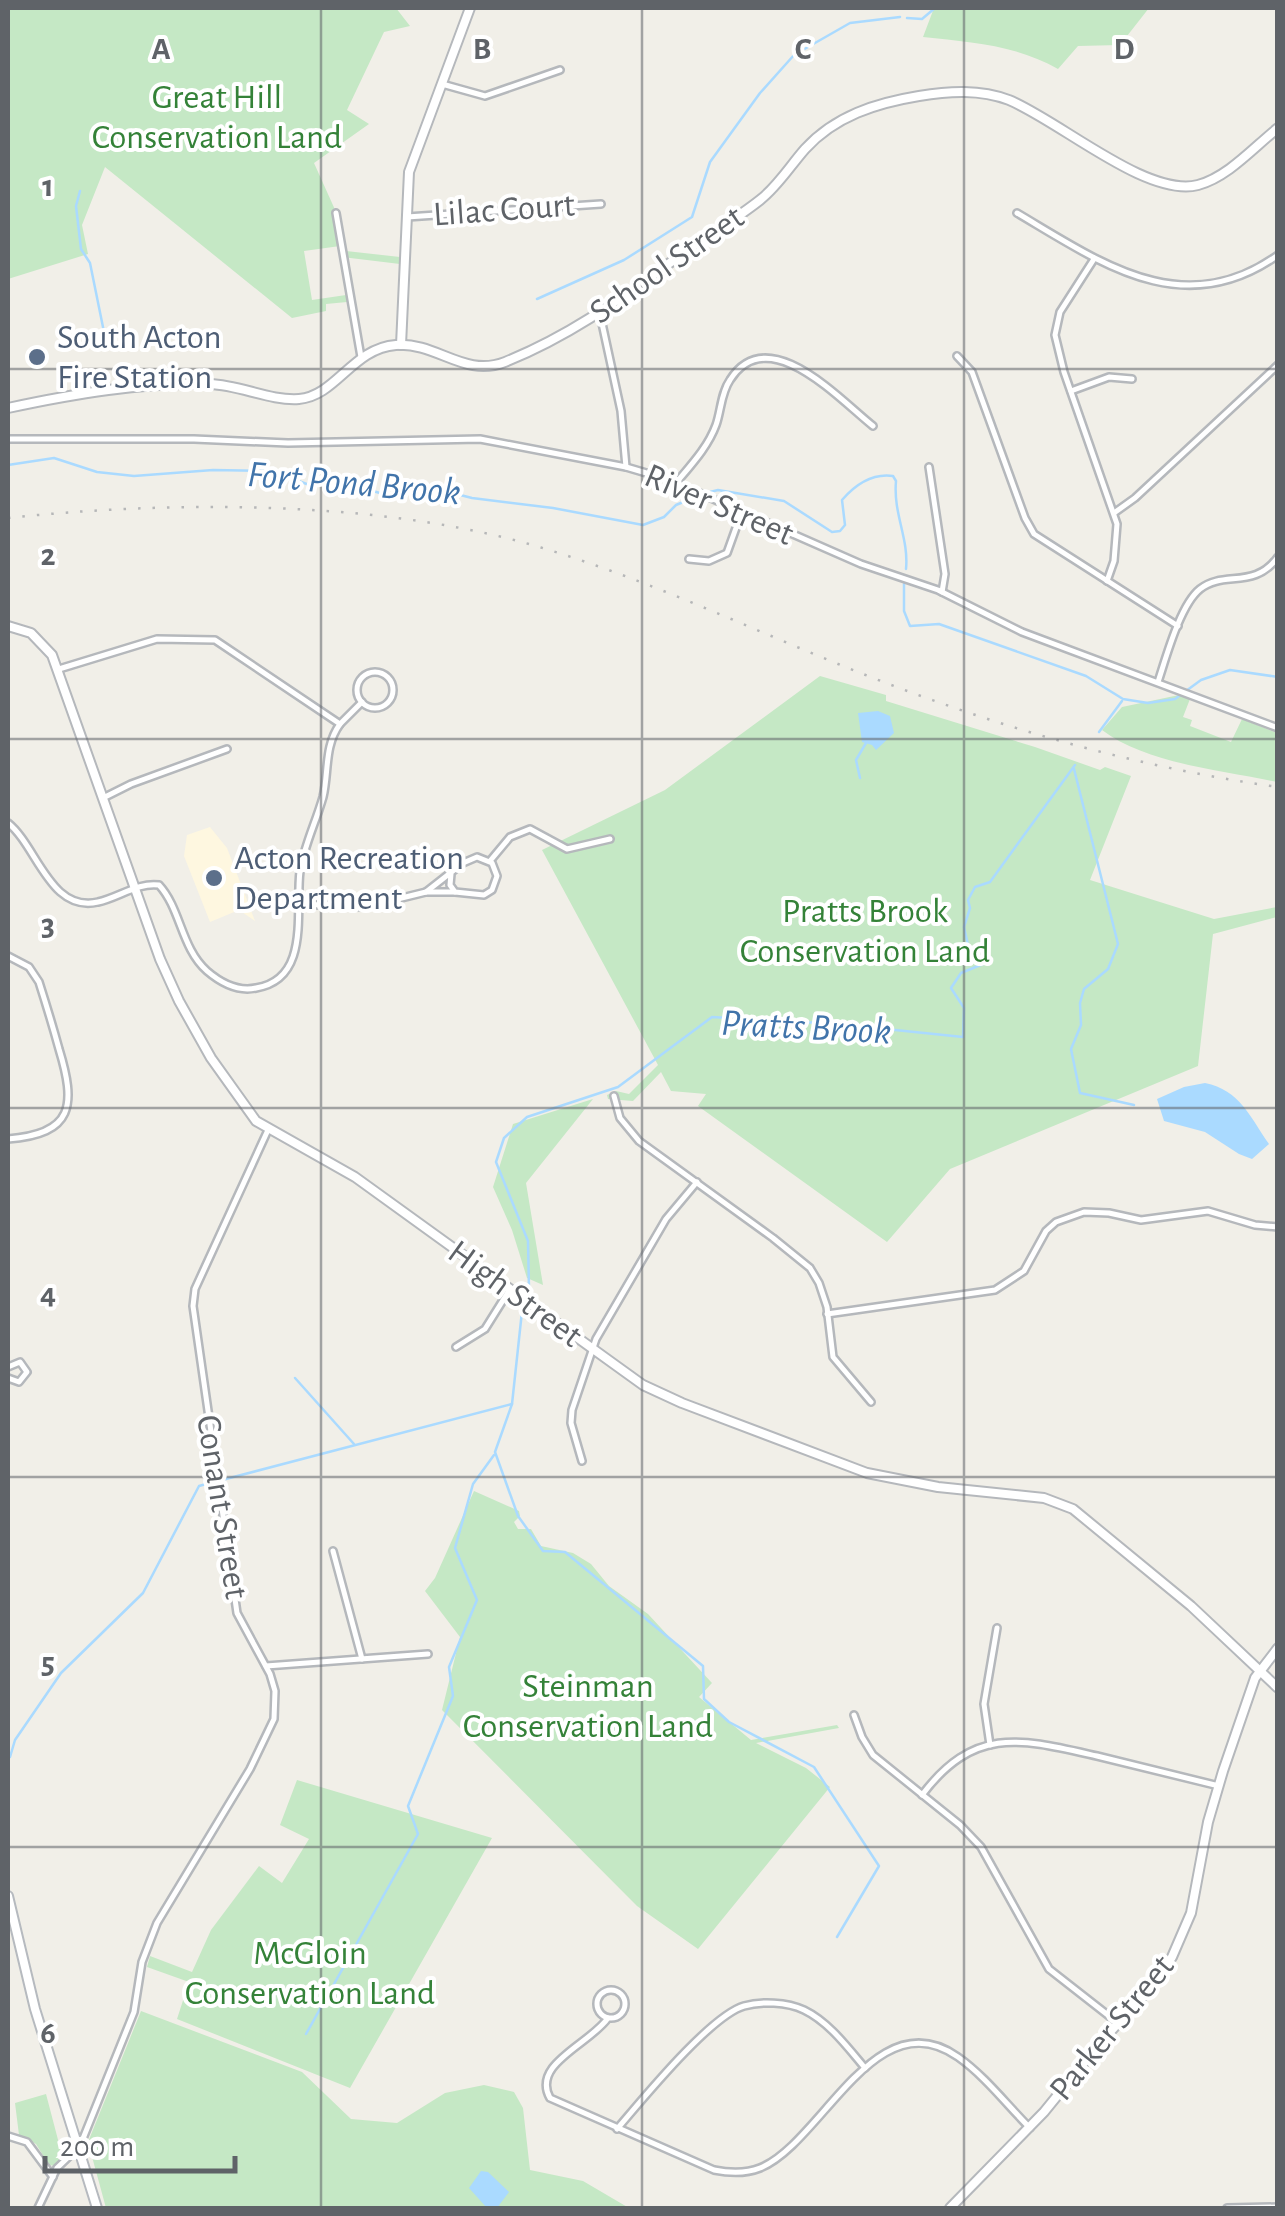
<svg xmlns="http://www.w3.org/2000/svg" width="1285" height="2216" viewBox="0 0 1285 2216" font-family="'Alegreya Sans',sans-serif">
<rect width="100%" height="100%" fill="#f1efe8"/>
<!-- commercial -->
<polygon fill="#fef7e0" points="210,827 227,848 255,921 239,910 210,922 184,856 187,835"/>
<!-- green -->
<g fill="#c5e8c5">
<polygon points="8,8 396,8 410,26 384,32 347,110 369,124 314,163 341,223 346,251 400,257 400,264 342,257 340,246 304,251 312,300 346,295 347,302 326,304 326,311 292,318 105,167 82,225 88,254 8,279"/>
<path d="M934,8H1149L1120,45L1078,46L1058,69C1016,45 970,42 923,37Z"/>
<polygon points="820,676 886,695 886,701 1035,747 1100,770 1105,767 1131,776 1090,880 1214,919 1277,907 1277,917 1213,934 1198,1066 950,1169 887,1242 698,1106 706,1094 671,1091 661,1072 633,1101 608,1099 607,1095 616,1091 629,1094 658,1065 542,850 665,790"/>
<path d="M1179,695L1190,699L1183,717L1192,720L1190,726L1231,742L1242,719L1277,733V782C1222,770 1147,764 1102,730L1122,707Z"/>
<polygon points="593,1099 526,1183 543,1285 527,1278 512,1230 493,1187 513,1124"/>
<polygon points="474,1491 519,1511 520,1516 514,1522 518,1529 531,1529 541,1546 573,1553 591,1564 609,1586 648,1614 712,1683 699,1697 751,1740 837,1725 839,1728 756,1743 806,1768 830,1787 698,1949 637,1906 442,1710 460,1637 425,1591 435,1578"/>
<polygon points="297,1780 492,1838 350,2088 177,2019 189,1982 147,1967 150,1956 192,1972 211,1930 259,1866 282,1883 309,1839 280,1825"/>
<polygon points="141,2011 302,2072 351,2119 397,2123 445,2093 484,2085 514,2092 523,2108 530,2170 583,2181 629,2208 106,2208 88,2142"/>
<polygon points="46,2094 62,2155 55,2166 49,2165 36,2144 19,2135 15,2103"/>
</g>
<!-- water -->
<g fill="#aadaff">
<polygon points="878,711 890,716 894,733 876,750 872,745 862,742 858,713"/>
<path d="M1205,1083C1240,1090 1250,1117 1269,1144L1252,1159L1239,1154L1205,1132L1164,1121L1157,1099L1184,1087Z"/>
<polygon points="481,2171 488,2172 509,2192 497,2208 487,2208 469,2188"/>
</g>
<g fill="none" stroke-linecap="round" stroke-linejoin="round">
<!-- stream -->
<g stroke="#aadaff" stroke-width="2.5">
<polyline points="907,18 922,19 935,8"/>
<polyline points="80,191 76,206 81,249 90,263 105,337"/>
<polyline points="537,299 624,260 692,217 710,162 760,93 794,55 850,23 900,17"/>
<polyline points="8,465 54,458 97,472 134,476 213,470 272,471 312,486 339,481 390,496 437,489 472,498 553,508 643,525 664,517 676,505 693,498"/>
<path d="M710,492L718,490L784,501L832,532L840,531L845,525L842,500C855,485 872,473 893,476L896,481C893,514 909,538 906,569"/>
<polyline points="904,584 904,611 910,626 939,624 1086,676 1123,699 1148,703 1175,699 1201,680 1230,670 1278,677"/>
<polyline points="1099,732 1122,701"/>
<polyline points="1074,769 1118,944 1108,969 1084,989 1080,1003 1081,1025 1071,1049 1080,1093 1134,1105"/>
<polyline points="860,778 856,760 866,743"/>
<polyline points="529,1290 528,1241 496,1162 504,1138 527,1117 618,1087 712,1017 837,1024 963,1037 964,1008 951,988 961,973 983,964 968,945 964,927 970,908 968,900 975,887 990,882 1075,765"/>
<polyline points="295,1378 354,1444"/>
<polyline points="512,1404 495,1452 518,1516 543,1551 565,1552 703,1666 704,1699 729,1722 814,1767 879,1866 837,1937"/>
<polyline points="222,1480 512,1404 523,1302"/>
<polyline points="10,1757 15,1740 61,1673 143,1593 199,1486 213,1482"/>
<polyline points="306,2034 418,1834 408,1806 453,1696 449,1667 477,1600 455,1548 473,1484 494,1455"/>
</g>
<defs>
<g id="minor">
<polyline points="442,84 485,96 560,70"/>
<polyline points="336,213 361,357"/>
<path d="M1017,213C1100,262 1183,323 1278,255"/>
<polyline points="407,217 601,204"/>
<polyline points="1094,259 1060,312 1055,335 1064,372 1117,524 1114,561 1107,581"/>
<polyline points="600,314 621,411 626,467"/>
<polyline points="957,356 972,372 1025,518 1034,534 1178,626"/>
<polyline points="1071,391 1109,377 1132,379"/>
<polyline points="8,439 194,439 288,443 480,439 626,467 670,480 861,564 938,590 1022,632 1278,728"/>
<polyline points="929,467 945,574 942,592"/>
<path d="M676,483C691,465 708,447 716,425C721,411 721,393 730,380C768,320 840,400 873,426"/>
<polyline points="1114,513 1135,498 1278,365"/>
<polyline points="689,559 709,561 727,553 741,514"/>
<circle cx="375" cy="690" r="18"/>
<path d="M1158,682C1166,658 1180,605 1200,589C1224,570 1254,590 1278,557"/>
<polyline points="340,724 362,702"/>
<polyline points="103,798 131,784 227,749"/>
<path d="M8,823C37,846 50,913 98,902C118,898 138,882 159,885C181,909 181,948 207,971C221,983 237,992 256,988C311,979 295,911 300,871C304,846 316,822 323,797C329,772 324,746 340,724L215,640L157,639L59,669"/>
<polyline points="490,861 510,837 530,829 567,849 610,839"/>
<polyline points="426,892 463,863 477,857 492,863 497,876 492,890 484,895 455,892 450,885 451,874"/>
<polyline points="300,904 365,907 426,892 455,892"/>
<path d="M8,956L29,967L39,982C46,1004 53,1027 59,1049C76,1105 74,1134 8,1139"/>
<polyline points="614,1096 620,1118 639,1141 773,1238 810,1268 819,1283 827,1307 833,1357 871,1402"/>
<polyline points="827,1314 995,1290 1024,1271 1046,1231 1056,1222 1084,1212 1109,1213 1141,1220 1208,1211 1255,1225 1278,1227"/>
<polyline points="456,1347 485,1329 510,1289"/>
<polyline points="8,1367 20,1362 27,1372 19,1382 8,1378"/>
<polyline points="582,1461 571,1423 572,1410 596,1339 666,1219 697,1182"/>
<polyline points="333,1551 362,1659"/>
<polyline points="266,1666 428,1654"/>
<polyline points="854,1715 862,1737 873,1755 960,1825 981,1847 1049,1969 1118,2023"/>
<polyline points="990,1745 984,1704 997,1628"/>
<path d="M922,1795C975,1725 1022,1739 1097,1756C1137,1766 1178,1776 1219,1786"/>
<circle cx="611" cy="2004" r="14"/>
<path d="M608,2018C590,2044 531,2064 550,2098L714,2170C729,2173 745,2174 760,2168C822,2143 875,1998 958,2057C985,2076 1007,2105 1030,2128"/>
<path d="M617,2129C642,2100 710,2016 744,2006C761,2001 787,2002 804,2010C829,2022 848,2048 865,2068"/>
<polyline points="8,2136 27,2142 53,2177"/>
<polyline points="38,2208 57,2168 80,2146 134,2012 142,1962 157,1923 250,1769 274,1719 275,1691 270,1674 237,1613 193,1306 195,1289 268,1130"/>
<polyline points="1227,2208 1278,2207"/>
</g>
<g id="tertiary">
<polyline points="401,345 409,172 470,8"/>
<path d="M8,408C73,394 143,382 210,384C240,385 270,401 299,399C336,396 353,348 396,345C437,342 464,378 505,362C576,333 625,295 685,252C710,234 736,219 760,200C778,186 790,166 805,149C835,116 876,103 919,96C949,91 980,89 1009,100C1060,121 1147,198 1198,185C1228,177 1254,147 1278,128"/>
<polyline points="8,626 31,633 52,655 160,959 179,1001 211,1058 256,1121 355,1177 618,1367 643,1385 682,1403 867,1473 938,1487 1044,1498 1073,1509 1191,1606 1278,1688"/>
<polyline points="950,2208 1044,2112 1100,2043 1152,1986 1172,1957 1191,1913 1208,1822 1223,1771 1255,1678 1278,1648"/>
</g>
<polyline id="secondary" points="8,1896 35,2009 97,2208"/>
</defs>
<!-- minor casing -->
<use href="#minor" stroke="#b5b8bc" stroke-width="10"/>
<!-- tertiary casing -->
<use href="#tertiary" stroke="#b5b8bc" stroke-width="12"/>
<!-- secondary casing -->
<use href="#secondary" stroke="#b6babf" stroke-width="12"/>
<!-- minor -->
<use href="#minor" stroke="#fff" stroke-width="5"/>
<!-- tertiary -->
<use href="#tertiary" stroke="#fff" stroke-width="8"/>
<!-- secondary -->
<use href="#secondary" stroke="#fff" stroke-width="8"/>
<!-- rail -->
<path stroke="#b6b7b8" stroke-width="2.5" stroke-dasharray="2.5 12" stroke-linecap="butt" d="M8,518C166,501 363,500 518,541C636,573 749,629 863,674C997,727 1135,767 1278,787"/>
</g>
<!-- grid -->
<path fill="none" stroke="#5f6368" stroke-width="2.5" stroke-opacity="0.55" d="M321,8V2208M642,8V2208M964,8V2208M8,369H1278M8,739H1278M8,1108H1278M8,1477H1278M8,1847H1278"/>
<!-- markers -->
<g fill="#5c6f8a" stroke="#fff" stroke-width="4">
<circle cx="37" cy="357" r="10"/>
<circle cx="214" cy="878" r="10"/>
</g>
<g text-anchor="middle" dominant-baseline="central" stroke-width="8" stroke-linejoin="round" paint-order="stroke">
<!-- park labels -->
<g font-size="35" fill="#348238" stroke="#fff">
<text x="217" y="97">Great Hill<tspan x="217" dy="40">Conservation Land</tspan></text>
<text x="865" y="911">Pratts Brook<tspan x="865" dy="40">Conservation Land</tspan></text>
<text x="588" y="1686">Steinman<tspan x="588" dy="40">Conservation Land</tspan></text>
<text x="310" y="1953">McGloin<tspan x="310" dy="40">Conservation Land</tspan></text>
</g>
<!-- street labels -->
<g font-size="35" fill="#5f6368" stroke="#fff">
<text transform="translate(504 210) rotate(-4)">Lilac Court</text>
<text transform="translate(667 265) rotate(-35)">School Street</text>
<text transform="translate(719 505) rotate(23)">River Street</text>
<text transform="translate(515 1294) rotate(36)">High Street</text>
<text transform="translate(222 1507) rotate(81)">Conant Street</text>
<text transform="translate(1112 2028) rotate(-51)">Parker Street</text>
</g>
<!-- service labels -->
<g font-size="35" fill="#4e5e75" stroke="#fff" text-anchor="start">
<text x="57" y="337">South Acton<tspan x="57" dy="40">Fire Station</tspan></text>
<text x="234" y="858">Acton Recreation<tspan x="234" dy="40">Department</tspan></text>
</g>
<!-- water labels -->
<g font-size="38" font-style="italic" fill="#4174aa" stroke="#fff">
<text transform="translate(354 484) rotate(5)">Fort Pond Brook</text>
<text transform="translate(806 1028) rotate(3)">Pratts Brook</text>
</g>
</g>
<g font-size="32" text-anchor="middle" font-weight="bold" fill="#5f6368" stroke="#fff" stroke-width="8" stroke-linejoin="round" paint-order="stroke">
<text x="161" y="59">A</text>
<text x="482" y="59">B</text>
<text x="803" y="59">C</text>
<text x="1124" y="59">D</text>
<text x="48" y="196">1</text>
<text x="48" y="565">2</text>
<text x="48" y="935">3</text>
<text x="48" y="1304">4</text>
<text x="48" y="1673">5</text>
<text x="48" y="2043">6</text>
</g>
<!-- border -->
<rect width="1285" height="2216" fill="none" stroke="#5f6368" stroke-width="20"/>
<!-- scale -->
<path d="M45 2156v15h190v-15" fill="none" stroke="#5f6368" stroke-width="5"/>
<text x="60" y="2156" font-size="30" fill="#5f6368" stroke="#ffffff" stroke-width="8" paint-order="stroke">200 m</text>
</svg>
